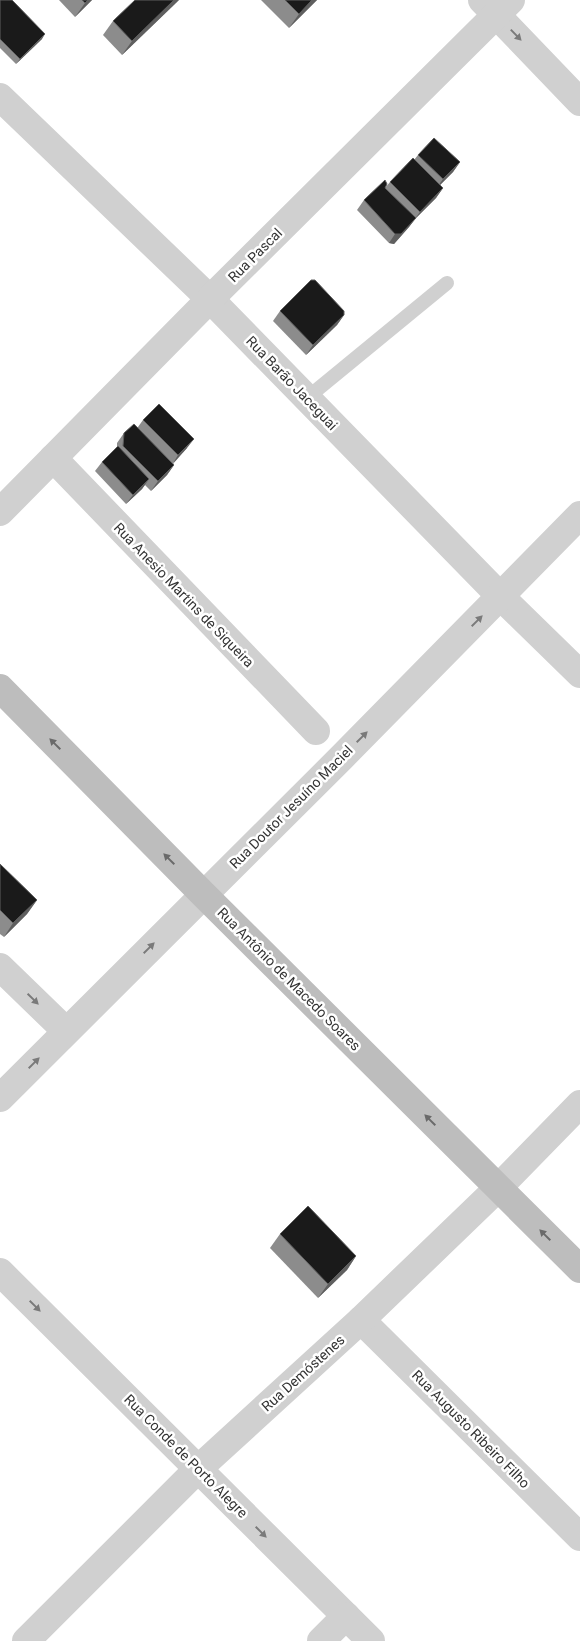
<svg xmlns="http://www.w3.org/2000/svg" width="580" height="1641" viewBox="0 0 580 1641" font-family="Roboto,sans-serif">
<rect width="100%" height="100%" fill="#fff"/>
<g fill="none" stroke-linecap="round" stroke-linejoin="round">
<!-- service -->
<polyline stroke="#d0d0d0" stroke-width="14" points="307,398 447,283"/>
<!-- minor -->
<g stroke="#d0d0d0" stroke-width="28">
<polyline points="482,0 580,102"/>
<polyline points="0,97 210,299 501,597 580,674"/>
<polyline points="53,458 316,731"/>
<polyline points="0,512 210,299 511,0"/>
<polyline points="0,967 66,1031"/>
<polyline points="0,1272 371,1641"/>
<polyline points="361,1320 580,1537"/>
<polyline points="26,1641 198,1469 361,1320 498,1188 580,1104"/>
<polyline points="321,1641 346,1616"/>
</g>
<!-- tertiary -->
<polyline stroke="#d0d0d0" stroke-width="28" points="0,1098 342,757 580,515"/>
<!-- secondary -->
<polyline stroke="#bdbdbd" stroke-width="28" points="0,688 203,894 580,1269"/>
</g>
<!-- wall -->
<g fill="#8c8c8c">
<polygon points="0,0 42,39 16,64 0,48"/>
<polygon points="59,0 92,0 75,17"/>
<polygon points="179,0 122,55 103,35 113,21"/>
<polygon points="261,0 317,0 289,28"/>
<polygon points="418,155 460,162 453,172 440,185 443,188 436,198 415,219 409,227 394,244 389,243 357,210 364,200 385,188 390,182 414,160"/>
<polygon points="280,311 344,315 337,325 306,355 273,321"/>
<polygon points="143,420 187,448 173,463 174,465 167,475 151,491 145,485 142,489 126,504 95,471 102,462 117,447 117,443 124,433 138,427"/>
<polygon points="0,864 37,900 27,914 4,937 0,934"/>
<polygon points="280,1234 356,1256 347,1270 318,1298 270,1248"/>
</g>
<!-- shaded-wall -->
<g fill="#5f5f5f">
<polygon points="88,0 92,0 75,17 85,3"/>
<polygon points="174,0 179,0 122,55 132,41"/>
<polygon points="312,0 317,0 289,28 299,14"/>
<polygon points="45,34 42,39 16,64 20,59"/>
<polygon points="460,162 453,172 436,189 443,179"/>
<polygon points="443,188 436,198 415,219 409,227 394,244 389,243 395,234 414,220 420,212"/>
<polygon points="344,315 337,325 306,355 313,345"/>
<polygon points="194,439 187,448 172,465 178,455"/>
<polygon points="174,465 167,475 151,491 158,481"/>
<polygon points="149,479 142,489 126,504 133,495"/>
<polygon points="37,900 27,914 4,937 13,923"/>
<polygon points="356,1256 347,1270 318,1298 328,1284"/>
</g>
<!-- building -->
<g fill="#1a1a1a" stroke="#5f5f5f">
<polygon points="0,0 12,0 45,34 20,59 0,39"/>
<polygon points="82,0 88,0 85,3"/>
<polygon points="135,0 174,0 132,41 113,21"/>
<polygon points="285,0 312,0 299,14"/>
<polygon points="434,138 460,162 443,179 418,155"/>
<polygon points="413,158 443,188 420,212 390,182"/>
<polygon points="385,180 387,184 385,188 416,218 401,234 395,234 364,200"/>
<polygon points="311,280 315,280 344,311 344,315 313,345 280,311"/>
<polygon points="159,404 194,439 178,455 143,420"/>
<polygon points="134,424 174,465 158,481 123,446 124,433"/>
<polygon points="118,446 149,479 133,495 102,462"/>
<polygon points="0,864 37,900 13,923 0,910"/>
<polygon points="308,1206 356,1256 328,1284 280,1234"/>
</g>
<!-- one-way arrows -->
<defs><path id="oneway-solid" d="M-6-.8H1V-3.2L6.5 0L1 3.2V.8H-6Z" transform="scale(1.25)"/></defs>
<g fill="#7a7a7a">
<use href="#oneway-solid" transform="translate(516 35) rotate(46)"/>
<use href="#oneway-solid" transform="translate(477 621) rotate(-45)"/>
<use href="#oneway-solid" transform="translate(362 737) rotate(-45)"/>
<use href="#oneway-solid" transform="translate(149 948) rotate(-45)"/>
<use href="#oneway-solid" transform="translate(33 999) rotate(44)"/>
<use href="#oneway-solid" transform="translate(34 1063) rotate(-45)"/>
<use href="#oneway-solid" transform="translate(35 1306) rotate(45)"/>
<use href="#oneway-solid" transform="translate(261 1532) rotate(45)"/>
</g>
<g fill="#6a6a6a">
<use href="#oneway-solid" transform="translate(55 744) rotate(-135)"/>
<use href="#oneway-solid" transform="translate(169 859) rotate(-135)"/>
<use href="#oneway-solid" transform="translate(430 1120) rotate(-135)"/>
<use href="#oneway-solid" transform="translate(545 1235) rotate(-135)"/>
</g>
<g text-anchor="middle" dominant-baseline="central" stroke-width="5" stroke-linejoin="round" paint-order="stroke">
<!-- street labels -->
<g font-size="14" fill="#333" stroke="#fff">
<text transform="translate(255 255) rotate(-45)">Rua Pascal</text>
<text transform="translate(292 383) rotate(46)">Rua Barão Jaceguai</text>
<text transform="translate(184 595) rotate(46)">Rua Anesio Martins de Siqueira</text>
<text transform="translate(291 807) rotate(-45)">Rua Doutor Jesuíno Maciel</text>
<text transform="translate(289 979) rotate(45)">Rua Antônio de Macedo Soares</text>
<text transform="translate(303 1373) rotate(-42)">Rua Demóstenes</text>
<text transform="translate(471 1429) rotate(45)">Rua Augusto Ribeiro Filho</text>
<text transform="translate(186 1456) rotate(45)">Rua Conde de Porto Alegre</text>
</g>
</g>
</svg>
